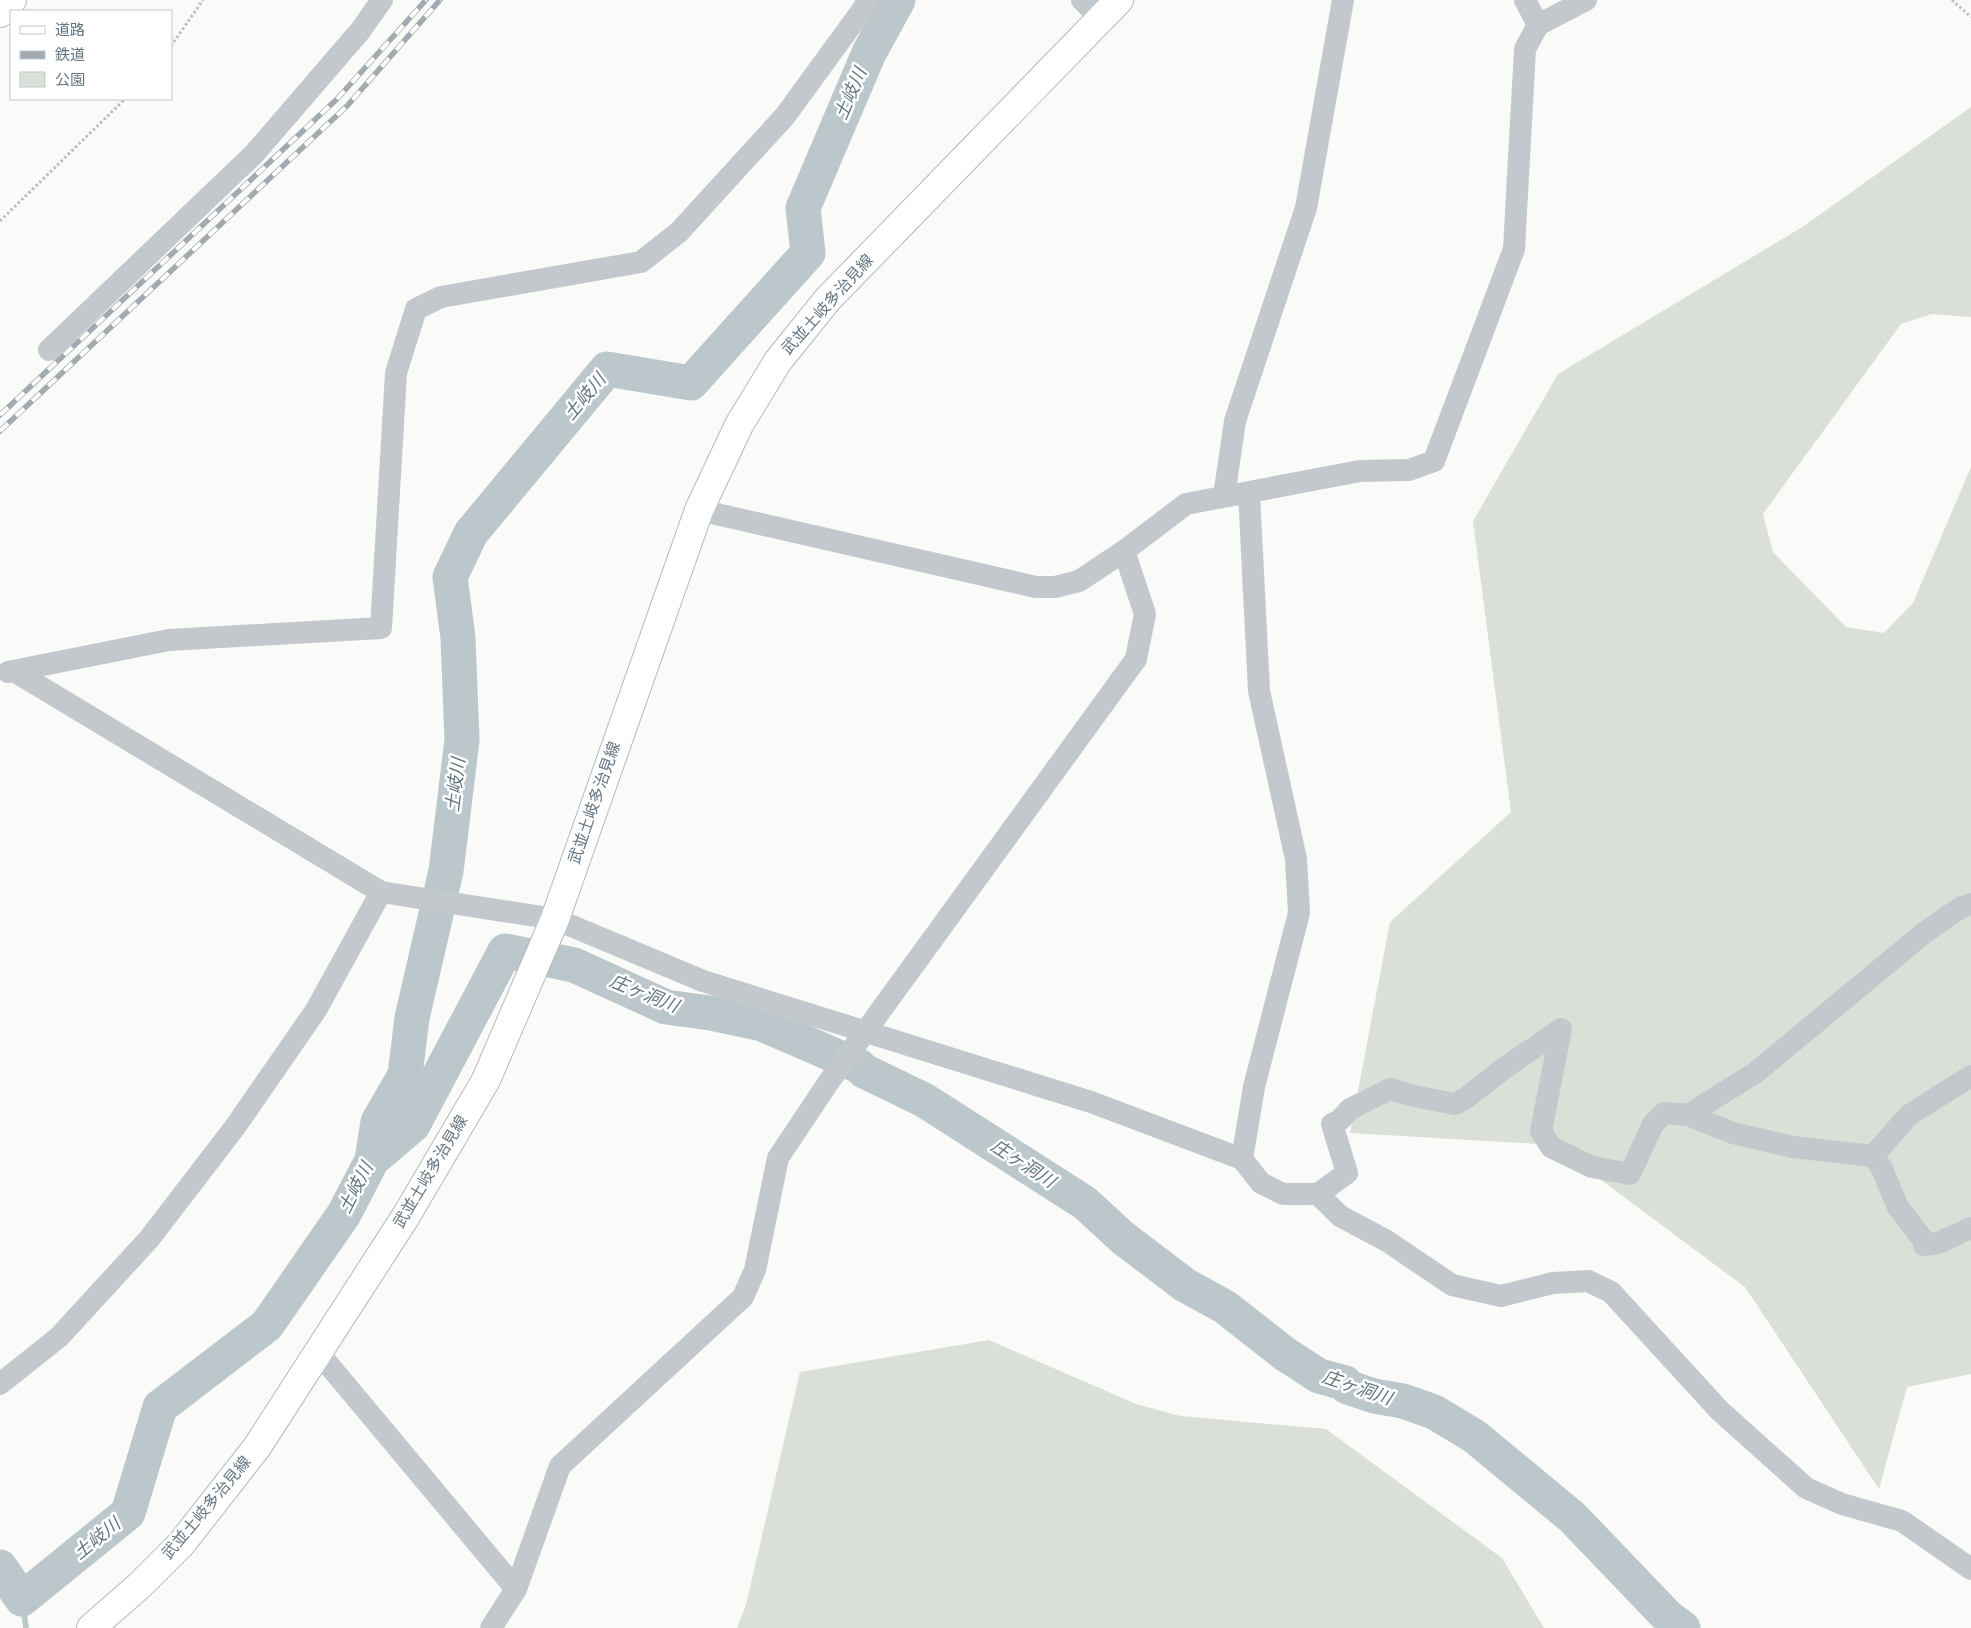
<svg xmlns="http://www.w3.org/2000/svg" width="1971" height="1628" viewBox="0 0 1971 1628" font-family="'Sofia Sans Condensed','Noto Sans JP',sans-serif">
<rect width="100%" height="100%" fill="#fafaf8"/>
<!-- green -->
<g fill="#dadfd7">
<polygon points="1971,107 1971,317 1932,314 1901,324 1763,514 1773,552 1846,627 1884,633 1913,603 1971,467 1971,1374 1907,1387 1879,1489 1745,1287 1554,1145 1350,1133 1390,922 1511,812 1473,521 1558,374 1804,226"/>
<polygon points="989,1340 1136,1404 1180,1416 1326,1429 1502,1558 1544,1628 737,1628 746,1605 800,1372"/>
</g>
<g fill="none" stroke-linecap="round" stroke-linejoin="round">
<!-- stream -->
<polyline stroke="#bbc7cb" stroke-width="5.5" points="22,1599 26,1628"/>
<!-- river -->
<g stroke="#bbc7cb" stroke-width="35">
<polyline points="372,1160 413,1125 505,951 574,965 666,1007 710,1013 762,1024 859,1066 864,1071 924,1100 1085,1203 1123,1238 1185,1285 1225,1307 1285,1354 1319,1376 1345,1383 1347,1387 1374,1396 1403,1401 1434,1412 1474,1436 1572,1517 1668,1617 1683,1628"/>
<polyline points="0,1567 22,1599 128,1513 160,1407 267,1325 344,1214 372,1160 378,1122 405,1075 412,1018 446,871 462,740 458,638 450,577 471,533 607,369 691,383 808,253 803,208 869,53 898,0"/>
</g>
<defs>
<g id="secondary">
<polyline points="0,13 12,0"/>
<polyline points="91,1628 139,1586 182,1543 257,1447 406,1216 486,1080 555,919 699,510 739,425 778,361 828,299 1119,0"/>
</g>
</defs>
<!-- secondary casing -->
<use href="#secondary" stroke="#b3babf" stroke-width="30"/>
<!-- path -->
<g stroke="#bbbfc2" stroke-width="3" stroke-dasharray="2.5 2.5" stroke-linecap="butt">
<polyline points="1952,0 1971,17"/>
<polyline points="171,46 203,0"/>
<polyline points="0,221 125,99"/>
</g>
<!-- minor -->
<g stroke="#c3c8cc" stroke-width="22">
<polyline points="1082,0 1102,19"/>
<polyline points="1525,0 1538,25"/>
<polyline points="49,350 254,154 360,31 382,0"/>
<polyline points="1224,496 1235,421 1306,208 1343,0"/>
<polyline points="699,510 1036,587 1055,587 1079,581 1124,551 1186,504 1360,471 1409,470 1434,461 1514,249 1525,49 1538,25 1586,0"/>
<polyline points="14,671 381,892 555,919 703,981 1091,1102 1242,1159 1261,1183 1283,1194 1318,1194 1347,1173 1332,1124 1340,1120 1350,1109 1390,1089 1414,1096 1455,1104 1466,1098 1503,1069 1561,1029 1541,1131 1551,1147 1592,1167 1630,1174 1653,1124 1664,1113 1688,1115 1733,1133 1793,1147 1873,1156 1882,1169 1898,1207 1924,1241 1924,1245 1938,1243 1971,1228"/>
<polyline points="8,672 169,640 381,628 396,373 416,309 441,297 641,262 679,232 785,116 863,9 868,0"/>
<polyline points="1688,1115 1755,1073 1924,933 1960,908 1971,904"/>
<polyline points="1873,1156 1909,1115 1971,1076"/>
<polyline points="1242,1159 1254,1087 1299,913 1296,859 1259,691 1249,493"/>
<polyline points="1318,1194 1340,1216 1387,1241 1452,1285 1501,1296 1553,1283 1588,1281 1611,1292 1719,1410 1806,1488 1842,1504 1902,1521 1971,1569"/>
<polyline points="318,1352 516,1589"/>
<polyline points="0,1384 59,1337 149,1239 235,1127 316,1010 381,892"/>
<polyline points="491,1628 516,1589 560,1466 743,1297 755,1270 778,1158 828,1083 1136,659 1145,614 1124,551"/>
</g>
<!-- secondary -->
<use href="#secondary" stroke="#fff" stroke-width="28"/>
<defs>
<g id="rail">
<polyline points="0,415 337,99 426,0"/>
<polyline points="0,431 347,106 440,0"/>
</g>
</defs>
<!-- rail casing -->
<use href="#rail" stroke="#a2aab0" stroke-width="5.5"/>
<!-- rail -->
<use href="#rail" stroke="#fff" stroke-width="4" stroke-dasharray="11" stroke-linecap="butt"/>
</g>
<g text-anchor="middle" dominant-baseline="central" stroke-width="5" stroke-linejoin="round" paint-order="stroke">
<!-- street labels -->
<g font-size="16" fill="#657683" stroke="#fff">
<text transform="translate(828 305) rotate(-48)">武並土岐多治見線</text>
<text transform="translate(595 803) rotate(-71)">武並土岐多治見線</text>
<text transform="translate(431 1172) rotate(-59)">武並土岐多治見線</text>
<text transform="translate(207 1508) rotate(-50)">武並土岐多治見線</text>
</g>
<!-- water labels -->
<g font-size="18" font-style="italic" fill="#60757c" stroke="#fff">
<text transform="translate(851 94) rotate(-67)">土岐川</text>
<text transform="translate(585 397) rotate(-50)">土岐川</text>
<text transform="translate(456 785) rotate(-83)">土岐川</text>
<text transform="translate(644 994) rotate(22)">庄ヶ洞川</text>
<text transform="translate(1023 1164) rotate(33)">庄ヶ洞川</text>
<text transform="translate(356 1188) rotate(-63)">土岐川</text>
<text transform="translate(1357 1388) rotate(19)">庄ヶ洞川</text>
<text transform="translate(97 1539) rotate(-39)">土岐川</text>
</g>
</g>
<!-- legend -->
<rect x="10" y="10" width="162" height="90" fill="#ffffff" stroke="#c1c8cd"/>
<rect x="20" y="26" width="25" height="8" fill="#ffffff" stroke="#c1c8cd"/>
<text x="55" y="35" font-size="15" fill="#657683">道路</text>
<rect x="20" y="51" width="25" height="8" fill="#a2aab0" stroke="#c1c8cd"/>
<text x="55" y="60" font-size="15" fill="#657683">鉄道</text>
<rect x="20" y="72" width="25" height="15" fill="#dadfd7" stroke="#c1c8cd"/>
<text x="55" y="85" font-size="15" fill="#657683">公園</text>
</svg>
